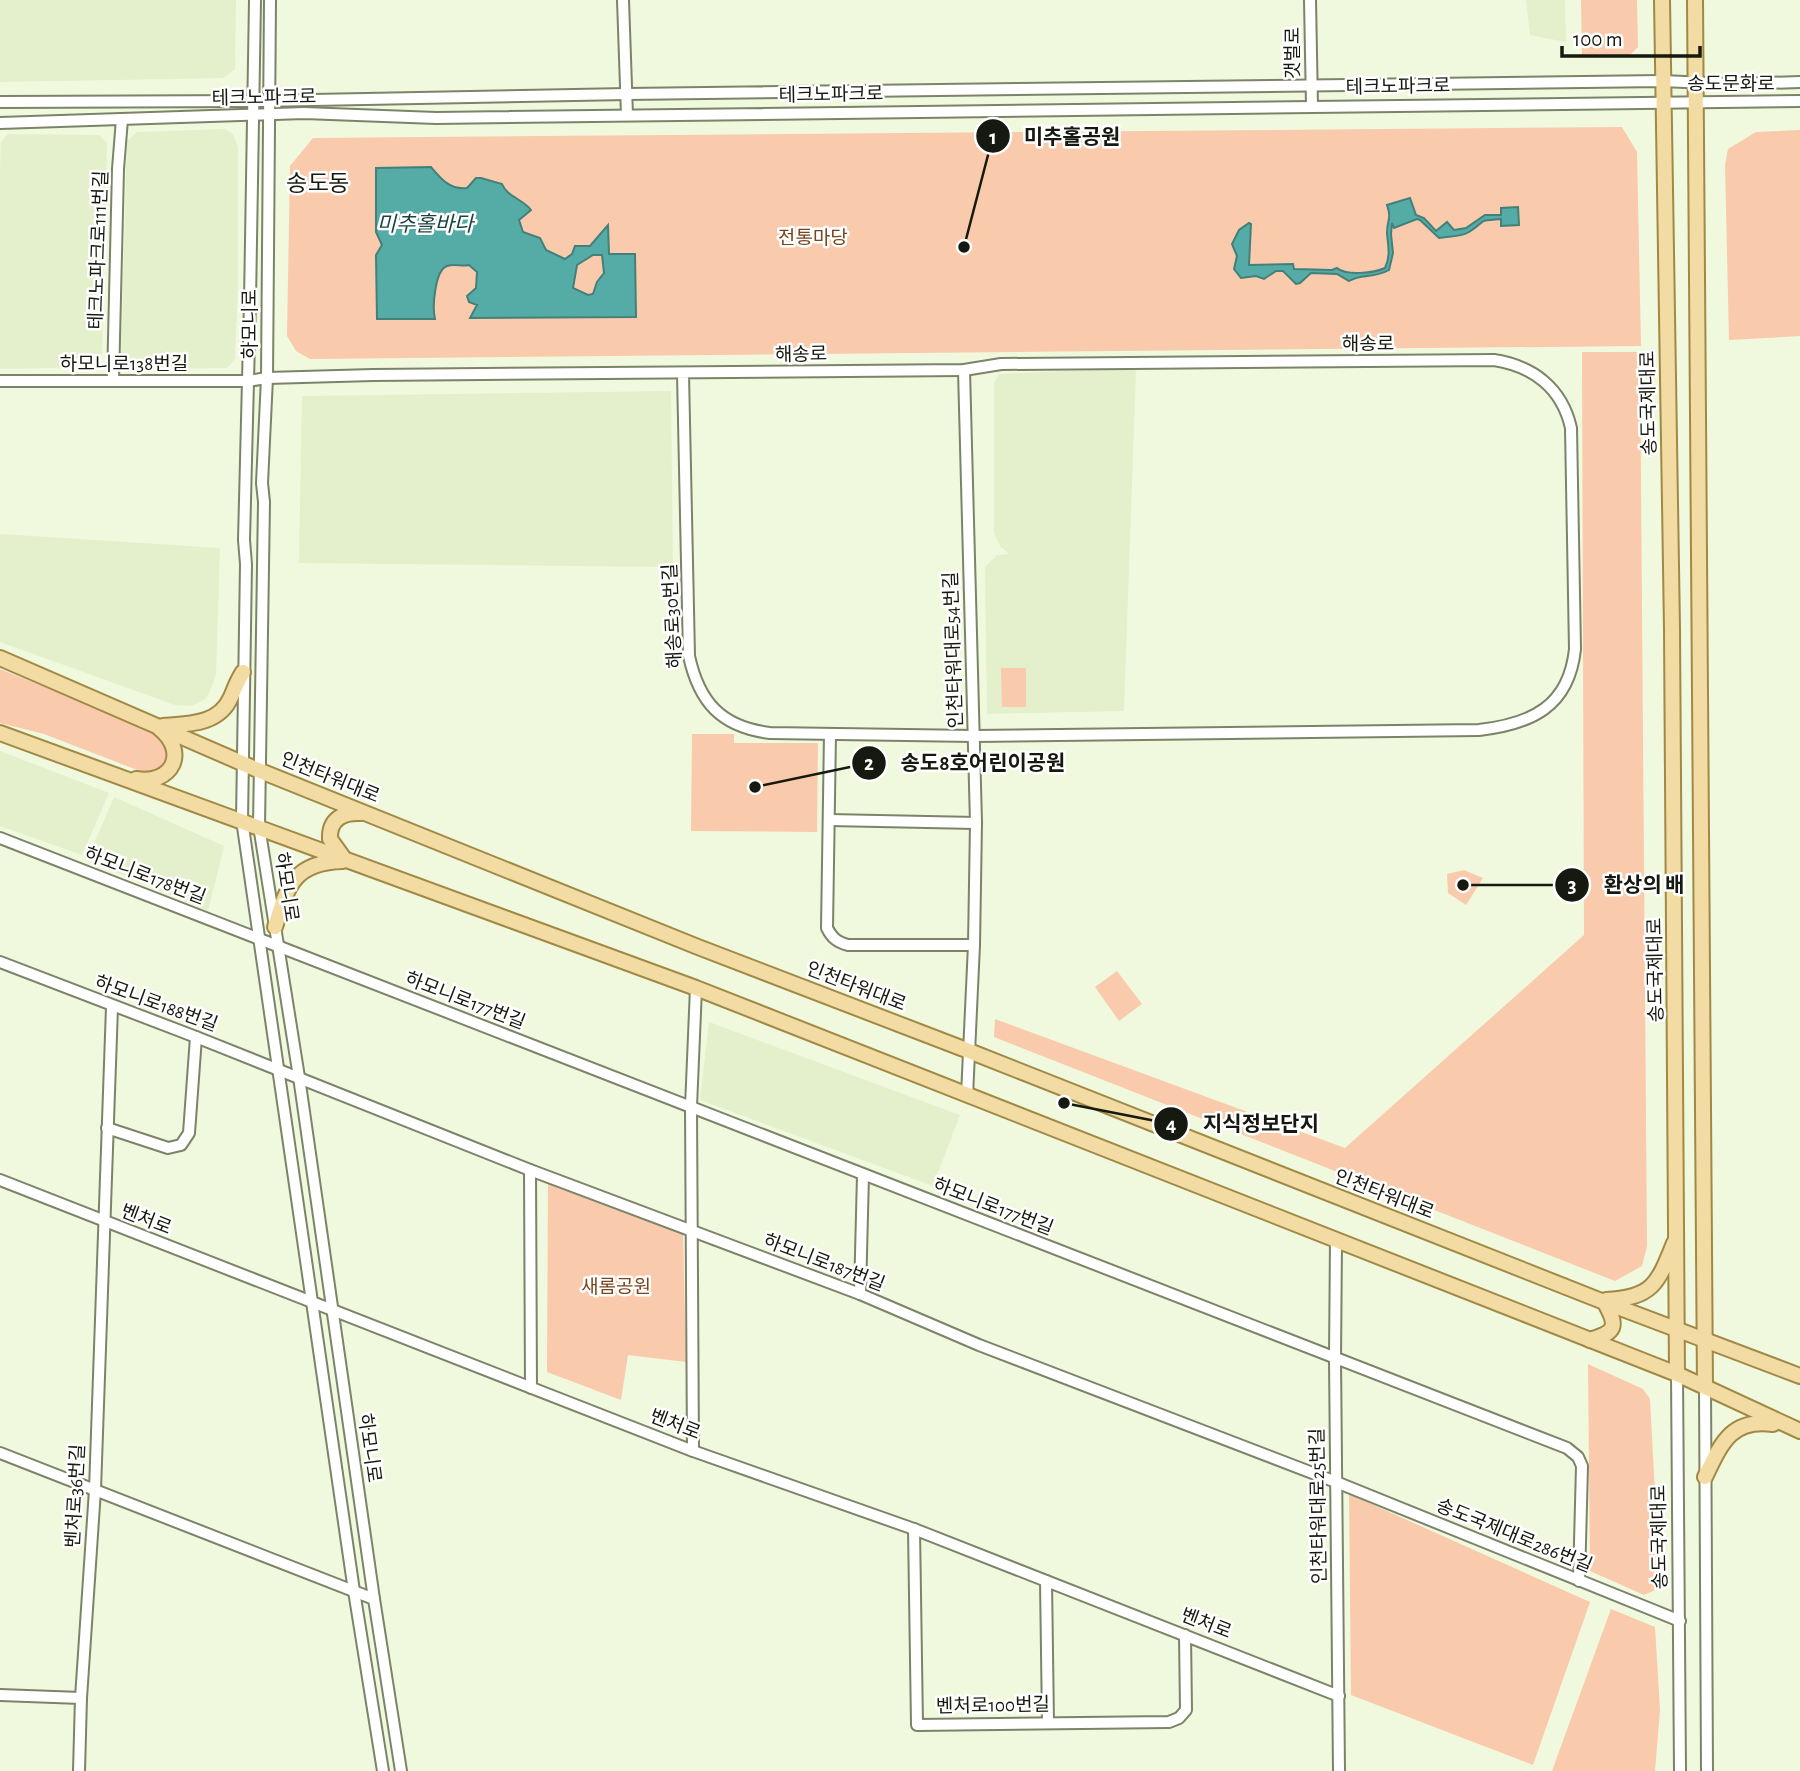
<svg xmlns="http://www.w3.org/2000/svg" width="1800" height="1771" viewBox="0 0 1800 1771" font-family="'Alegreya Sans','Noto Sans KR',sans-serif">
<rect width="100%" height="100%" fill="#f0f9dd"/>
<!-- built -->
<g fill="#e4efcc">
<polygon points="0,0 236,0 235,69 223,78 0,82"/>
<polygon points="1526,0 1565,0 1566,42 1530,35"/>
<polygon points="224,129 233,134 238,147 238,281 235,359 227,368 127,369 121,361 127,141 137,132"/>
<polygon points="8,134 99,135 107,143 102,354 96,364 91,367 0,369 0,169 1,142"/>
<polygon points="1136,368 1124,711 987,714 985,567 997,555 1009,554 1000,546 994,533 994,383 999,374"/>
<polygon points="671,391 673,567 299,563 302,396"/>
<polygon points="0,534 220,548 216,674 209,694 204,700 191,706 175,705 0,642"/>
<polygon points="0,751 109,793 82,855 0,826"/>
<polygon points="114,797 224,846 208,911 87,860"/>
<polygon points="709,1022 960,1115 933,1186 700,1100"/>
</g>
<!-- green -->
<g fill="#facaad">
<polygon points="1581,0 1637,0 1638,47 1628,57 1582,57"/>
<polygon points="1622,127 1637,152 1641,346 310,359 296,351 287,336 290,166 313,138"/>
<polygon points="1800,130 1800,336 1729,340 1725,165 1728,149 1756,132"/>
<polygon points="1582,352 1640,352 1647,1246 1642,1266 1615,1281 994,1037 995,1019 1345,1148 1584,935"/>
<polygon points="1001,668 1026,668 1026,707 1002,707"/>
<polygon points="0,669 158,733 169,746 165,769 145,773 44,734 0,723"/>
<polygon points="692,734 734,734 734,743 818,743 817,832 691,831"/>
<polygon points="1464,870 1483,878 1466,905 1448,893 1447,874"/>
<polygon points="1117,971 1142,1004 1119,1021 1095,987"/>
<polygon points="548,1182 683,1232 686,1362 628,1355 621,1400 547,1372"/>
<polygon points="1588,1364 1643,1389 1650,1399 1660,1588 1644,1595 1590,1571"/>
<polygon points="1349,1494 1590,1602 1533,1765 1351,1695"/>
<polygon points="1611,1609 1655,1627 1660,1710 1655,1771 1552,1771"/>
</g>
<!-- water -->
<g fill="#55aca7" stroke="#428079" stroke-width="2" fill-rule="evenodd">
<path d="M431,167C441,179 450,190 467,188L476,178H481L502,184C507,197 523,199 531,210L519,220L523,232L540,238L546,250L565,259L572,254L575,246H590L608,225L609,254H635L636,317L470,318L477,305L469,302L467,296L476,288L477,272L469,265C462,267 455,263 447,266C435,270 432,307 435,319H377L376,255L382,245L376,232V168ZM593,255H602L604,273L597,282L593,294L588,295L573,288L577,265Z"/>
<path d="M1410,198L1416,215L1424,218L1436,231L1447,222L1454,230L1466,228L1485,215H1501V208L1518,207L1519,225L1501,226V219C1475,221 1488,220 1469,232C1462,237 1448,236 1439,238L1420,220L1417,219L1394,228L1392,223L1391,234L1393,253L1389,270C1373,279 1362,273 1349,281L1337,274L1311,273L1300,283L1296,284L1283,271H1276L1264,279L1256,276L1241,278L1234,269L1237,256L1232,244L1239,230L1249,223L1251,224L1249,265L1293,264L1294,269L1332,270L1337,268C1346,276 1374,273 1385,268C1391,255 1388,246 1387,233C1387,219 1392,220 1387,205Z"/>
</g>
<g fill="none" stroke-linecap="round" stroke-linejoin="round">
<defs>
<g id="minor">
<polyline points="255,0 250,301 244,540 246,564 242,820 354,1591 383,1771"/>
<polyline points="270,0 267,378 262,483 264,502 259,826 299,1077 374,1599 401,1771"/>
<polyline points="623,0 627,115"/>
<polyline points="1310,0 1312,106"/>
<polyline points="0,102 260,101 627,94 1662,81 1731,84 1800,82"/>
<polyline points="0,123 304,113 436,118 1800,101"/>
<polyline points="964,370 976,823 974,945 967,1096"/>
<path d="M0,381H248L267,378L373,375L964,370L1001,364L1494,360C1533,366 1562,388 1571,428L1575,649C1569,707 1531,724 1479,730L974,736L770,733C721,727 699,702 689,656L683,374"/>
<polyline points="113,381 118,169 122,119"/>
<path d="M830,734L827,928C832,938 837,942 848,945H974"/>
<polyline points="829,820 976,823"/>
<polyline points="0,838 1567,1448 1578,1457 1582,1466 1579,1581"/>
<polyline points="0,962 196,1037 530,1170 860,1294 979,1345 1336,1482 1680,1621"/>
<polyline points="107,1128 168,1148 181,1145 189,1133 196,1037"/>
<polyline points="530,1170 531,1388"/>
<polyline points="0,1180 693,1451 914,1529 1339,1696"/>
<polyline points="1336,1240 1335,1359 1339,1771"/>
<polyline points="860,1294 863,1175"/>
<polyline points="1677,1374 1680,1771"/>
<polyline points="1705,1386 1707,1771"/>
<polyline points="693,1451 691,1107 696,988"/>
<polyline points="0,1453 374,1599"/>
<polyline points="914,1529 917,1725 1169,1722 1179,1718 1186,1710 1185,1635"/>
<polyline points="1046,1581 1048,1723"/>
<polyline points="0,1695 81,1698"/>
<polyline points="79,1771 81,1698 95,1490 112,1007"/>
</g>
<g id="major">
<polyline points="1662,0 1672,629 1677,1374"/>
<polyline points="1695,0 1705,1386"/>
<polyline points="0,658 258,770 698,947 969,1051 1599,1300 1800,1376"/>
<path d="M163,726C188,724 219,725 231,697C235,688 237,681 243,672"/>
<polyline points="0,733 696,988 1677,1374 1800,1431"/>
<path d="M136,779C172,785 189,752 159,728"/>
<path d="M343,857L330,839C329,819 343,812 361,813"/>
<path d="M275,927C287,886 294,862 343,861"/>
<path d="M1606,1300C1653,1298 1658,1283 1674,1243"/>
<path d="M1590,1340C1616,1332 1618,1327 1605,1303"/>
<path d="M1705,1477C1721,1444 1731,1418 1773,1424"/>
</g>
</defs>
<!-- minor casing -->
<use href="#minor" stroke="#7b8369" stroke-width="14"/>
<!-- major casing -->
<use href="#major" stroke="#a08947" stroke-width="18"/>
<!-- minor -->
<use href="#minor" stroke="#fff" stroke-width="10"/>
<!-- major -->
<use href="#major" stroke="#f3dca3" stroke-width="14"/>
</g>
<g text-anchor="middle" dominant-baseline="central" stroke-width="5" stroke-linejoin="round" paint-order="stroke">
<!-- street labels -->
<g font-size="19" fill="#16190f" stroke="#fff">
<text transform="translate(1293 53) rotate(-90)">갯벌로</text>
<text x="1731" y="84">송도문화로</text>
<text transform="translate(1398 87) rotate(-1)">테크노파크로</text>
<text transform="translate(831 95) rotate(-1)">테크노파크로</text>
<text transform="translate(264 98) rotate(-1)">테크노파크로</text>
<text transform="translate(99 250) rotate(-88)">테크노파크로111번길</text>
<text transform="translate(250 324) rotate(-90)">하모니로</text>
<text x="1368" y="344">해송로</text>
<text transform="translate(801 355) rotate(-1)">해송로</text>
<text x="124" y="364">하모니로138번길</text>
<text transform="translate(1649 403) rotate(-91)">송도국제대로</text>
<text transform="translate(673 616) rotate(-93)">해송로30번길</text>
<text transform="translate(954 650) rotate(-92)">인천타워대로54번길</text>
<text transform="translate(330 778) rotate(22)">인천타워대로</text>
<text transform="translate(145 876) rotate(21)">하모니로178번길</text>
<text transform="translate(286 887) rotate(81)">하모니로</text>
<text transform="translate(1656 970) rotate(-91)">송도국제대로</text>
<text transform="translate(856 987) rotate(21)">인천타워대로</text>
<text transform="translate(465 1001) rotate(21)">하모니로177번길</text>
<text transform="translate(156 1004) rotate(20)">하모니로188번길</text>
<text transform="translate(1384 1195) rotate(21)">인천타워대로</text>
<text transform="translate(993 1207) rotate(21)">하모니로177번길</text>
<text transform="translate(146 1220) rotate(21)">벤처로</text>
<text transform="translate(824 1263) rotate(21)">하모니로187번길</text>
<text transform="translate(675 1425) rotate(21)">벤처로</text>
<text transform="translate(369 1448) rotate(82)">하모니로</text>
<text transform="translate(76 1496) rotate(-87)">벤처로36번길</text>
<text transform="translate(1319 1506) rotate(-91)">인천타워대로25번길</text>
<text transform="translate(1514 1536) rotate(22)">송도국제대로286번길</text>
<text transform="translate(1660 1537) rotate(-91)">송도국제대로</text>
<text transform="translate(1206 1624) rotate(21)">벤처로</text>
<text transform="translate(993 1706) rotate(-1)">벤처로100번길</text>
</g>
<!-- park labels -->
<g font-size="19" fill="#7a441c" stroke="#fff">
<text x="813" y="238">전통마당</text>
<text x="616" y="1287">새롬공원</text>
</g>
<!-- water labels -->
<g font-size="21" font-style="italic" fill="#1b4441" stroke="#fff">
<text x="425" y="224">미추홀바다</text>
</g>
<!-- quarter labels -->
<g font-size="23" fill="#16190f" stroke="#fff">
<text x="318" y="184">송도동</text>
</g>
</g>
<!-- callouts -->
<path fill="none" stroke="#16190f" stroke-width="2.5" d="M964 247L993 136M755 787L869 763M1463 885L1572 885M1064 1103L1171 1124"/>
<g fill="#16190f" stroke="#fff" stroke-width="2.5">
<circle cx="964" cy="247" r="7"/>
<circle cx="755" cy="787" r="7"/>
<circle cx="1463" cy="885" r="7"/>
<circle cx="1064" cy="1103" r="7"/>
<circle cx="993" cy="136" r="18"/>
<circle cx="869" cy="763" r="18"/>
<circle cx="1572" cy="885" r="18"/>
<circle cx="1171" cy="1124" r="18"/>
</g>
<g font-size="21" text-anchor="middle" font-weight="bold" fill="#fff">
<text x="993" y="144">1</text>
<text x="869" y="770">2</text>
<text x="1572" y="892">3</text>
<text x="1171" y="1131">4</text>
</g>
<g font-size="21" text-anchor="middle" font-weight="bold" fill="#16190f" stroke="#fff" stroke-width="5" stroke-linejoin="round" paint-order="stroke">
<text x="1072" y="144">미추홀공원</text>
<text x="983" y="770">송도8호어린이공원</text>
<text x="1644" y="892">환상의 배</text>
<text x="1261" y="1131">지식정보단지</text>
</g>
<!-- scale -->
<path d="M1562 46v10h138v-10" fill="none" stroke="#16190f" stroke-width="3.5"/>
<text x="1573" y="46" font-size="21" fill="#16190f" stroke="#ffffff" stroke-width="5" paint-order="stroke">100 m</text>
</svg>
